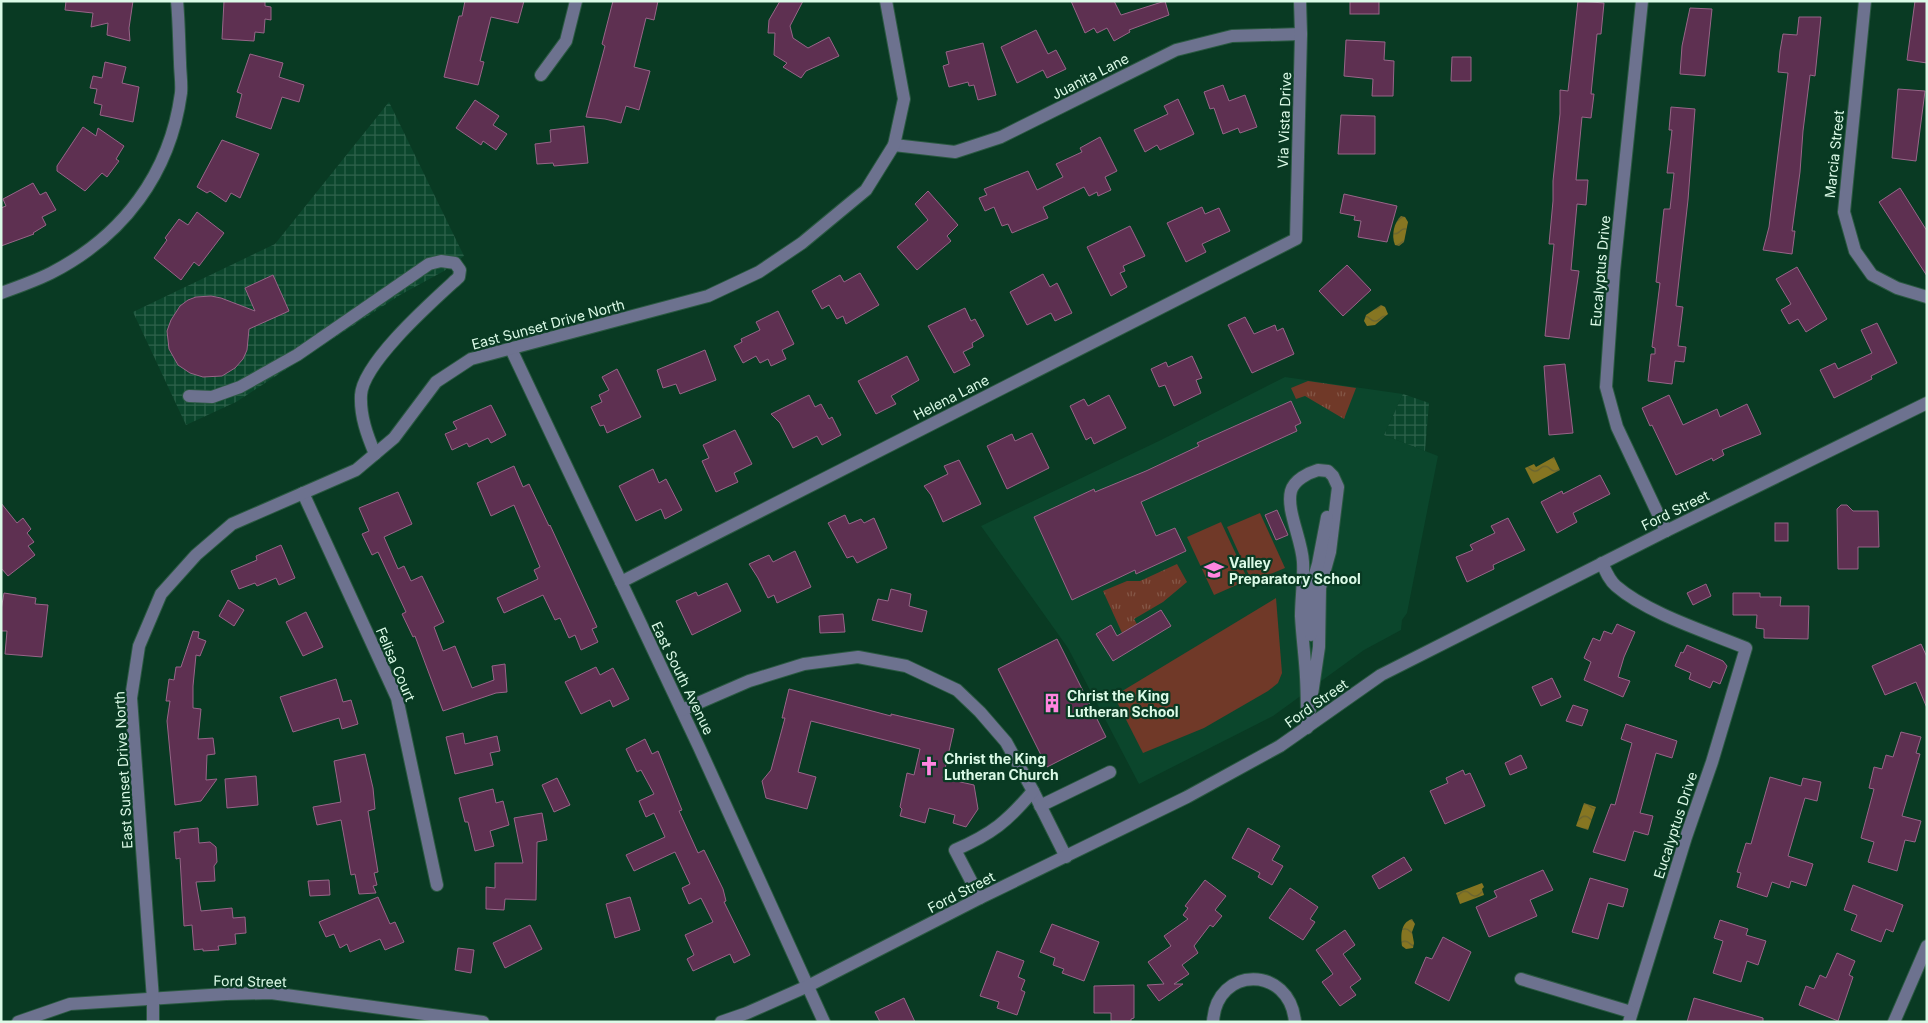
<svg xmlns="http://www.w3.org/2000/svg" width="1928" height="1023" viewBox="0 0 1928 1023" font-family="Inter,sans-serif">
<defs>
<pattern id="industrial-grid" width="8" height="8" patternUnits="userSpaceOnUse" patternTransform="scale(1.25)"><rect width="8" height="8" fill="#0b462c"/><path d="M0 4h8M4 0v8" fill="none" stroke="#2e624b"/></pattern>
<pattern id="grass-tufts" width="24" height="20" patternUnits="userSpaceOnUse" patternTransform="scale(1.25)"><rect width="24" height="20" fill="#703928"/><path d="M3 7l-1-3M5 7V3M7 7l1-3M15 17l-1-3M17 17v-4M19 17l1-3" fill="none" stroke="#845747"/></pattern>
<pattern id="water-waves" width="16" height="10" patternUnits="userSpaceOnUse" patternTransform="scale(1.25)"><rect width="16" height="10" fill="#867622"/><path d="M0 5q4-4 8 0t8 0" fill="none" stroke="#676332"/></pattern>
</defs>
<rect width="100%" height="100%" fill="#093a23"/>
<!-- built -->
<polygon fill="#0b462c" points="1285,377 1403,394 1384,435 1438,456 1407,613 1402,620 1401,630 1364,650 1273,716 1139,784 1068,648 981,526 1161,440"/>
<!-- industrial -->
<g fill="url(#industrial-grid)">
<polygon points="389,102 464,256 444,271 400,295 236,402 186,425 133,312 275,244"/>
<polygon points="1403,394 1429,403 1425,451 1384,435"/>
</g>
<!-- grass -->
<g fill="url(#grass-tufts)">
<polygon points="1308,381 1356,388 1344,419 1305,396 1296,399 1291,388"/>
<polygon points="1177,564 1187,582 1163,602 1134,619 1137,624 1122,633 1103,591 1127,581 1140,581"/>
</g>
<!-- garden -->
<g fill="#703928">
<polygon points="1260,513 1285,568 1252,582 1227,527"/>
<polygon points="1221,522 1248,580 1214,595 1187,537"/>
<polygon points="1276,598 1282,673 1278,683 1268,691 1204,728 1143,753 1114,696"/>
</g>
<!-- water -->
<g fill="url(#water-waves)">
<path d="M1401,216L1405,217L1408,222L1404,242L1399,246L1395,245C1391,235 1394,223 1401,216Z"/>
<polygon points="1381,305 1385,307 1388,314 1375,325 1367,326 1364,321 1366,315"/>
<polygon points="1554,457 1560,470 1533,484 1525,468 1534,464 1536,467"/>
<polygon points="1584,803 1596,807 1588,830 1576,826"/>
<polygon points="1482,883 1484,887 1482,889 1484,895 1460,904 1456,893"/>
<path d="M1412,919L1415,924L1412,932L1414,943L1413,948L1406,949L1402,946C1401,936 1400,923 1412,919Z"/>
</g>
<!-- building -->
<g fill="#5e3051" stroke="#976588">
<polygon points="66,1 133,1 129,28 130,41 107,35 108,23 91,27 93,13 65,10"/>
<polygon points="224,1 265,1 265,6 271,7 271,20 265,19 264,33 255,32 254,41 222,39"/>
<polygon points="465,1 524,1 518,23 491,17 480,61 484,62 478,85 444,77 459,16 462,16"/>
<polygon points="613,1 658,1 654,20 646,18 634,67 650,71 639,110 626,106 621,123 605,119 586,117 605,46 602,44"/>
<polygon points="780,1 803,1 790,26 793,38 808,48 829,37 839,56 806,71 801,78 783,67 787,63 774,55 775,33 768,33 769,20"/>
<polygon points="1071,1 1114,1 1121,15 1165,1 1169,15 1129,30 1130,32 1114,41 1107,28 1097,33 1094,28 1085,33"/>
<rect x="1350" y="1" width="29" height="13"/>
<polygon points="1578,1 1604,3 1601,34 1597,34 1591,94 1594,94 1591,118 1582,117 1576,180 1588,180 1586,205 1577,204 1571,270 1579,271 1569,339 1545,336 1554,244 1549,244 1553,201 1553,181 1560,114 1560,90 1568,91"/>
<polygon points="1915,1 1927,1 1927,63 1907,60"/>
<polygon points="1690,8 1712,9 1705,76 1680,74 1682,46"/>
<polygon points="1799,17 1821,17 1815,76 1810,75 1803,131 1800,172 1792,231 1795,231 1792,254 1763,250 1769,227 1788,73 1778,72 1780,51 1783,34 1797,35"/>
<polygon points="1036,30 1048,54 1056,50 1066,69 1047,78 1043,70 1017,83 1001,47"/>
<polygon points="1346,40 1385,42 1384,60 1394,61 1393,96 1372,96 1373,79 1344,76"/>
<polygon points="983,43 996,95 978,100 974,85 969,86 968,82 949,87 943,66 949,64 946,52"/>
<polygon points="250,54 283,63 279,77 304,85 299,102 282,97 271,129 236,117 242,94 237,92"/>
<polygon points="1452,57 1471,57 1471,81 1451,81"/>
<polygon points="105,62 126,67 122,83 139,87 133,122 100,115 102,105 94,103 97,89 90,88 93,76 102,78"/>
<polygon points="1223,85 1229,101 1245,95 1257,127 1240,133 1238,128 1223,134 1214,108 1210,109 1204,92"/>
<polygon points="1898,89 1925,91 1916,161 1892,158"/>
<polygon points="1178,99 1194,134 1160,150 1157,145 1145,152 1134,130 1168,114 1164,106"/>
<polygon points="475,100 499,116 493,125 507,134 496,150 483,141 481,145 456,128"/>
<polygon points="1671,107 1695,109 1688,200 1676,306 1683,307 1678,346 1686,347 1684,362 1675,361 1672,384 1648,381 1651,354 1655,354 1655,348 1652,347 1660,283 1656,282 1664,209 1670,209 1674,173 1667,173 1672,130 1669,130"/>
<polygon points="1341,115 1375,116 1375,154 1338,154"/>
<polygon points="584,126 588,163 554,166 553,163 537,164 535,144 551,142 550,130"/>
<polygon points="83,127 96,136 98,128 124,146 116,159 119,161 107,177 102,173 85,191 57,171 57,166"/>
<polygon points="1100,137 1117,171 1105,177 1111,190 1098,196 1097,192 1089,196 1084,187 1043,207 1048,218 1012,233 1008,224 1002,226 994,207 985,211 979,198 987,195 984,189 1028,171 1037,190 1063,177 1056,164 1082,152 1080,148"/>
<polygon points="222,140 259,154 240,198 231,193 226,202 210,191 207,193 197,187"/>
<polygon points="33,183 40,195 46,192 56,210 42,217 46,225 33,233 34,234 1,246 1,208 6,206 3,199"/>
<polygon points="1900,188 1927,231 1927,276 1879,202"/>
<polygon points="928,191 958,225 947,236 951,241 917,270 897,247 928,220 915,204"/>
<polygon points="1344,194 1397,206 1387,242 1358,237 1361,221 1354,220 1355,216 1340,213"/>
<polygon points="1202,207 1205,214 1219,208 1230,231 1202,244 1206,252 1186,262 1167,223"/>
<polygon points="197,212 224,233 199,266 194,262 181,280 154,258 167,240 165,238 179,219 188,225"/>
<polygon points="1130,226 1145,256 1123,266 1125,271 1120,273 1127,287 1111,296 1087,247"/>
<polygon points="1347,265 1371,290 1343,316 1319,291"/>
<polygon points="1797,267 1827,319 1806,332 1798,319 1789,324 1781,310 1791,304 1776,279"/>
<polygon points="860,273 879,305 846,324 843,316 837,319 829,305 822,309 812,291 840,275 844,282"/>
<polygon points="1043,274 1050,287 1057,283 1072,313 1055,321 1051,313 1027,325 1010,292"/>
<polygon points="273,275 289,311 249,329 247,350 243,359 235,368 222,376 203,377 190,373 178,365 169,349 167,331 171,320 180,306 188,300 196,297 211,296 221,298 255,311 245,288"/>
<polygon points="965,308 971,321 975,319 984,336 972,343 973,347 963,352 970,365 954,373 928,326"/>
<polygon points="778,311 794,344 782,350 786,359 771,366 768,359 760,363 756,356 743,363 734,346 742,342 741,339 760,330 756,322"/>
<polygon points="1245,317 1254,334 1275,325 1277,331 1283,328 1294,354 1252,373 1228,325"/>
<polygon points="1877,323 1897,363 1871,376 1872,379 1834,398 1820,370 1835,363 1838,369 1872,353 1861,330"/>
<polygon points="705,350 716,380 680,394 676,384 663,388 657,370"/>
<polygon points="907,356 919,380 891,396 896,404 876,414 858,381"/>
<polygon points="1192,356 1202,378 1196,380 1201,393 1174,406 1165,385 1159,387 1151,369 1166,362 1168,367"/>
<polygon points="1565,364 1573,433 1549,435 1544,366"/>
<polygon points="617,369 641,417 607,433 604,425 600,426 591,407 602,402 599,395 609,390 602,377"/>
<polygon points="809,395 815,407 821,404 829,419 832,417 841,435 822,445 817,436 793,448 780,423 771,414"/>
<polygon points="1109,395 1126,428 1094,444 1091,437 1086,440 1070,406 1084,399 1088,406"/>
<polygon points="1669,395 1683,425 1717,409 1720,417 1747,404 1761,434 1722,450 1724,455 1713,461 1712,458 1676,475 1652,425 1650,426 1642,408"/>
<polygon points="1291,401 1301,423 1295,426 1297,431 1141,502 1156,536 1175,528 1186,551 1136,574 1135,570 1072,600 1034,517 1094,489 1095,492 1146,471 1199,446 1197,443"/>
<polygon points="491,405 506,435 491,443 488,438 469,447 467,443 452,450 445,434 457,429 453,422"/>
<polygon points="735,430 752,464 734,473 738,482 716,492 702,461 709,458 703,445"/>
<polygon points="1032,433 1049,468 1007,489 987,446 1012,434 1015,441"/>
<polygon points="959,460 981,504 943,522 931,495 924,486 948,474 944,466"/>
<polygon points="514,466 523,487 529,484 549,526 550,525 597,627 592,629 598,642 581,650 575,635 569,638 560,618 555,620 543,595 504,613 497,598 538,579 534,570 540,567 514,505 491,516 477,483"/>
<polygon points="653,469 659,483 666,479 682,510 665,519 661,509 636,521 619,486"/>
<polygon points="1600,475 1610,494 1573,513 1577,522 1557,533 1541,502 1562,491 1563,494"/>
<polygon points="398,492 412,524 384,537 398,569 404,566 411,581 422,576 444,622 434,627 443,651 455,646 472,688 494,680 492,666 505,664 507,692 496,693 443,711 415,636 413,637 402,614 406,612 378,552 372,555 362,534 369,531 359,508"/>
<polygon points="1,503 17,523 23,518 31,529 27,533 34,542 28,546 35,555 8,576 1,568"/>
<polygon points="1841,505 1847,505 1853,511 1878,511 1879,547 1858,547 1858,569 1838,569 1837,509"/>
<polygon points="1277,510 1288,535 1276,540 1265,515"/>
<polygon points="845,515 849,524 861,519 864,523 874,518 887,548 857,563 853,556 847,558 828,523"/>
<polygon points="1508,518 1525,550 1493,565 1494,569 1467,582 1456,557 1473,550 1470,545 1495,533 1491,526"/>
<rect x="1775" y="523" width="13" height="18"/>
<polygon points="281,545 295,578 279,585 276,578 257,586 255,583 239,589 231,571 257,560 256,556"/>
<polygon points="795,551 811,587 777,603 774,595 768,598 758,578 749,564 769,555 773,562"/>
<polygon points="727,583 741,611 692,635 676,601 696,592 698,596"/>
<polygon points="1706,584 1711,596 1693,605 1687,593"/>
<polygon points="891,589 911,594 909,606 927,611 922,632 872,620 878,599 888,601"/>
<polygon points="4,593 36,598 35,604 48,605 42,657 5,654 7,631 1,631 1,610"/>
<polygon points="1733,593 1760,593 1760,597 1781,597 1780,606 1809,606 1808,639 1764,638 1764,629 1756,628 1757,615 1733,615"/>
<polygon points="228,600 244,610 234,626 219,616"/>
<polygon points="1161,610 1171,626 1113,661 1096,634 1111,625 1117,636"/>
<polygon points="306,612 323,647 303,656 286,622"/>
<polygon points="843,614 845,632 820,633 819,616"/>
<polygon points="1617,624 1635,632 1624,657 1618,677 1630,681 1623,697 1584,680 1591,662 1584,658 1593,638 1600,641 1604,631 1612,634"/>
<polygon points="193,631 199,632 198,638 206,641 200,656 196,655 193,686 193,708 201,709 198,739 213,738 215,754 207,755 206,780 217,779 201,801 175,805 167,721 170,701 166,701 169,679 174,680 176,667 181,667"/>
<polygon points="1057,639 1106,737 1047,767 998,669"/>
<polygon points="1921,644 1927,657 1927,708 1916,682 1885,695 1872,666"/>
<polygon points="1687,645 1723,661 1727,666 1720,684 1713,681 1710,688 1689,679 1691,673 1675,666 1681,652 1683,653"/>
<polygon points="596,667 600,675 613,668 629,699 613,707 610,700 581,714 565,682"/>
<polygon points="1552,678 1561,697 1541,706 1532,687"/>
<polygon points="336,679 343,702 351,700 358,724 342,729 339,718 293,732 280,697"/>
<polygon points="789,689 891,716 891,714 954,729 943,778 974,785 978,809 966,827 953,823 955,815 929,808 925,823 900,816 902,809 900,807 907,773 914,775 920,749 811,721 798,772 816,777 807,809 766,798 762,781 771,770 785,718 782,718"/>
<polygon points="1573,705 1588,710 1582,726 1566,721"/>
<polygon points="1626,724 1677,741 1672,758 1656,753 1640,813 1653,816 1648,835 1634,831 1625,861 1593,852 1611,804 1615,805 1632,743 1621,739"/>
<polygon points="1901,732 1921,737 1916,753 1920,754 1902,816 1921,821 1915,842 1905,840 1897,871 1868,862 1874,842 1861,838 1874,789 1869,788 1874,767 1882,769 1886,755 1893,757"/>
<polygon points="463,733 465,744 497,736 500,751 490,753 493,765 455,774 446,737"/>
<polygon points="645,739 652,754 658,751 682,810 679,811 698,853 704,850 723,889 726,901 724,902 750,955 734,963 730,954 693,971 687,959 694,955 685,935 713,922 701,898 689,904 682,888 690,884 675,852 634,871 626,855 665,837 654,813 646,817 639,801 654,794 641,770 637,772 626,749"/>
<polygon points="365,754 373,788 375,809 368,811 378,872 374,873 377,885 373,886 376,893 359,894 355,874 351,875 341,820 317,825 313,807 341,802 334,761"/>
<polygon points="1521,755 1527,768 1510,775 1505,763"/>
<polygon points="1463,770 1465,775 1470,773 1485,806 1445,824 1430,791 1448,783 1446,778"/>
<polygon points="256,776 258,805 227,808 225,779"/>
<polygon points="1770,777 1801,786 1803,778 1821,782 1817,801 1805,798 1788,856 1813,864 1806,886 1791,881 1789,888 1772,882 1767,897 1737,887 1741,873 1737,872 1746,843 1751,844"/>
<polygon points="557,778 570,805 554,812 542,785"/>
<polygon points="493,789 496,803 503,801 509,825 490,831 494,846 475,851 468,822 465,822 459,798"/>
<polygon points="542,813 547,840 537,842 536,900 505,899 504,910 486,909 486,887 495,888 495,863 523,863 514,818"/>
<polygon points="198,828 199,843 210,842 216,847 217,862 214,866 215,881 196,882 201,911 232,908 233,918 245,917 246,933 235,934 236,944 218,946 219,950 203,951 203,949 194,950 192,925 184,926 180,858 176,859 174,832 180,832 180,830"/>
<polygon points="1248,828 1280,846 1272,860 1283,866 1272,885 1258,877 1260,873 1232,858"/>
<polygon points="1404,857 1412,870 1379,889 1372,876"/>
<polygon points="1543,870 1553,890 1530,900 1537,916 1489,937 1476,907 1497,897 1494,891"/>
<polygon points="1590,878 1628,889 1623,907 1608,903 1598,939 1572,932"/>
<polygon points="329,880 330,895 310,896 308,881"/>
<polygon points="1205,880 1226,896 1215,910 1222,916 1213,927 1210,925 1194,946 1198,953 1182,965 1189,974 1174,984 1183,984 1159,1001 1147,985 1164,984 1148,962 1171,946 1164,936 1188,919 1183,915 1188,908 1185,906"/>
<polygon points="1853,885 1903,905 1893,932 1886,929 1881,942 1851,930 1857,915 1844,910"/>
<polygon points="1290,888 1318,907 1310,919 1315,922 1303,940 1269,918"/>
<polygon points="378,897 390,924 395,922 404,942 385,950 380,939 350,952 347,944 340,948 334,934 326,937 319,922"/>
<polygon points="630,897 640,930 615,938 606,904"/>
<polygon points="1720,920 1748,929 1746,935 1766,941 1758,965 1747,961 1741,982 1713,973 1723,941 1714,938"/>
<polygon points="1052,924 1099,942 1084,981 1062,973 1064,969 1053,965 1055,958 1040,952"/>
<polygon points="530,925 542,949 505,968 493,943"/>
<polygon points="1345,930 1355,945 1343,954 1361,979 1350,987 1356,995 1340,1006 1322,982 1333,974 1316,950"/>
<polygon points="1443,937 1471,952 1449,1001 1415,983 1426,957 1432,959"/>
<polygon points="458,948 474,950 471,973 455,970"/>
<polygon points="997,951 1024,961 1018,977 1025,980 1021,990 1025,992 1017,1015 997,1008 999,1002 980,996"/>
<polygon points="1837,953 1855,961 1849,975 1853,977 1838,1021 1799,1005 1806,986 1814,989 1820,975 1826,978"/>
<polygon points="1134,985 1134,1018 1131,1019 1131,1021 1111,1021 1111,1013 1094,1013 1094,986"/>
<polygon points="904,998 915,1022 880,1022 875,1012"/>
<polygon points="1694,998 1763,1018 1763,1022 1687,1022"/>
</g>
<g fill="none" stroke-linecap="round" stroke-linejoin="round">
<defs>
<g id="minor">
<polyline points="1642,1 1614,271 1606,387 1617,427 1666,531"/>
<polyline points="1865,1 1844,212 1855,251 1872,275 1897,288 1927,297"/>
<polyline points="541,75 566,41 576,1"/>
<polyline points="894,145 955,152 1001,137 1176,50 1232,36 1301,34"/>
<path d="M1,293C18,287 35,281 51,273C123,236 170,174 181,93C182,83 180,72 180,62C179,42 179,22 177,1"/>
<polyline points="511,349 699,747 824,1022"/>
<path d="M189,396L212,397L240,387L297,355L429,264L441,261L455,263L460,270L459,277C434,300 363,362 361,395C360,416 367,435 375,454"/>
<path d="M1318,470L1328,471L1333,476L1338,487L1330,552L1320,588L1319,647L1307,728C1307,711 1307,694 1306,677C1305,657 1302,636 1301,616C1301,598 1304,580 1303,562C1302,540 1286,510 1291,491C1294,480 1308,473 1318,470Z"/>
<polyline points="303,493 397,698 437,885"/>
<path d="M1602,563C1606,572 1609,580 1616,586C1647,613 1707,632 1746,648L1712,762L1686,837L1629,1022"/>
<polyline points="621,582 1296,239 1301,34 1300,1"/>
<polyline points="1311,635 1311,588 1318,564 1327,517"/>
<polyline points="682,710 749,681 804,664 858,657 906,666 957,690 980,712 1006,742 1033,791 1066,857"/>
<polyline points="1040,806 1110,772"/>
<path d="M980,898L955,850C992,834 1008,821 1033,791"/>
<polyline points="1521,979 1631,1012"/>
<polyline points="18,1022 70,1004 226,994 271,993 483,1022"/>
<polyline points="153,1022 153,999 131,698 139,646 161,594 196,555 232,524 356,470 394,438 436,382 471,359 708,296 759,272 802,243 866,190 894,145 904,99 886,1"/>
<polyline points="721,1022 747,1013 808,986 980,898 1187,797 1280,746 1381,675 1666,531 1927,403"/>
<path d="M1213,1022C1216,965 1290,965 1295,1022"/>
<polyline points="1894,1022 1927,946"/>
</g>
</defs>
<!-- minor casing -->
<use href="#minor" stroke="#2b5942" stroke-width="14"/>
<!-- minor -->
<use href="#minor" stroke="#6d728f" stroke-width="12"/>
</g>
<!-- icons -->
<defs>
<symbol id="school-bare" viewBox="-9 -9 18 18"><path d="M0-5L7-2L0 1L-7-2ZM-4 1L0 2.5L4 1V4Q0 6-4 4Z" fill="#ff85df" stroke="#093a23" stroke-width="2.5" paint-order="stroke"/></symbol>
<symbol id="building-bare" viewBox="-9 -9 18 18"><path d="M-4-6H4V6H1V3H-1V6H-4ZM-2.5-4.3h1.7v1.8h-1.7ZM.8-4.3h1.7v1.8H.8ZM-2.5-1h1.7V.8h-1.7ZM.8-1h1.7V.8H.8Z" fill="#ff85df" stroke="#093a23" stroke-width="2.5" paint-order="stroke"/></symbol>
<symbol id="church-bare" viewBox="-9 -9 18 18"><path d="M-1.2-6h2.4v3.5h3.3v2.4h-3.3V6h-2.4V-.1h-3.3v-2.4h3.3Z" fill="#ff85df" stroke="#093a23" stroke-width="2.5" paint-order="stroke"/></symbol>
</defs>
<g fill-rule="evenodd">
<use href="#school-bare" x="1200" y="556" width="28" height="28"/>
<use href="#building-bare" x="1038" y="689" width="28" height="28"/>
<use href="#church-bare" x="915" y="752" width="28" height="28"/>
</g>
<g text-anchor="middle" dominant-baseline="central" stroke-width="4.5" stroke-linejoin="round" paint-order="stroke">
<!-- street labels -->
<g font-size="14" fill="#dbfae7" stroke="#093a23">
<text transform="translate(1090 76) rotate(-27)">Juanita Lane</text>
<text transform="translate(1284 120) rotate(-88)">Via Vista Drive</text>
<text transform="translate(1834 154) rotate(-84)">Marcia Street</text>
<text transform="translate(1600 271) rotate(-85)">Eucalyptus Drive</text>
<text transform="translate(548 324) rotate(-15)">East Sunset Drive North</text>
<text transform="translate(951 397) rotate(-27)">Helena Lane</text>
<text transform="translate(1675 510) rotate(-26)">Ford Street</text>
<text transform="translate(396 664) rotate(67)">Felisa Court</text>
<text transform="translate(683 678) rotate(64)">East South Avenue</text>
<text transform="translate(1316 703) rotate(-35)">Ford Street</text>
<text transform="translate(123 770) rotate(-93)">East Sunset Drive North</text>
<text transform="translate(1675 825) rotate(-72)">Eucalyptus Drive</text>
<text transform="translate(961 892) rotate(-27)">Ford Street</text>
<text transform="translate(250 981) rotate(1)">Ford Street</text>
</g>
<!-- poi labels -->
<g font-size="14" font-weight="bold" fill="#dbfae7" stroke="#093a23" text-anchor="start">
<text x="1229" y="562">Valley<tspan x="1229" dy="16">Preparatory School</tspan></text>
<text x="1067" y="695">Christ the King<tspan x="1067" dy="16">Lutheran School</tspan></text>
<text x="944" y="758">Christ the King<tspan x="944" dy="16">Lutheran Church</tspan></text>
</g>
</g>
<!-- border -->
<rect width="1928" height="1023" fill="none" stroke="#dbfae7" stroke-width="5"/>
</svg>
